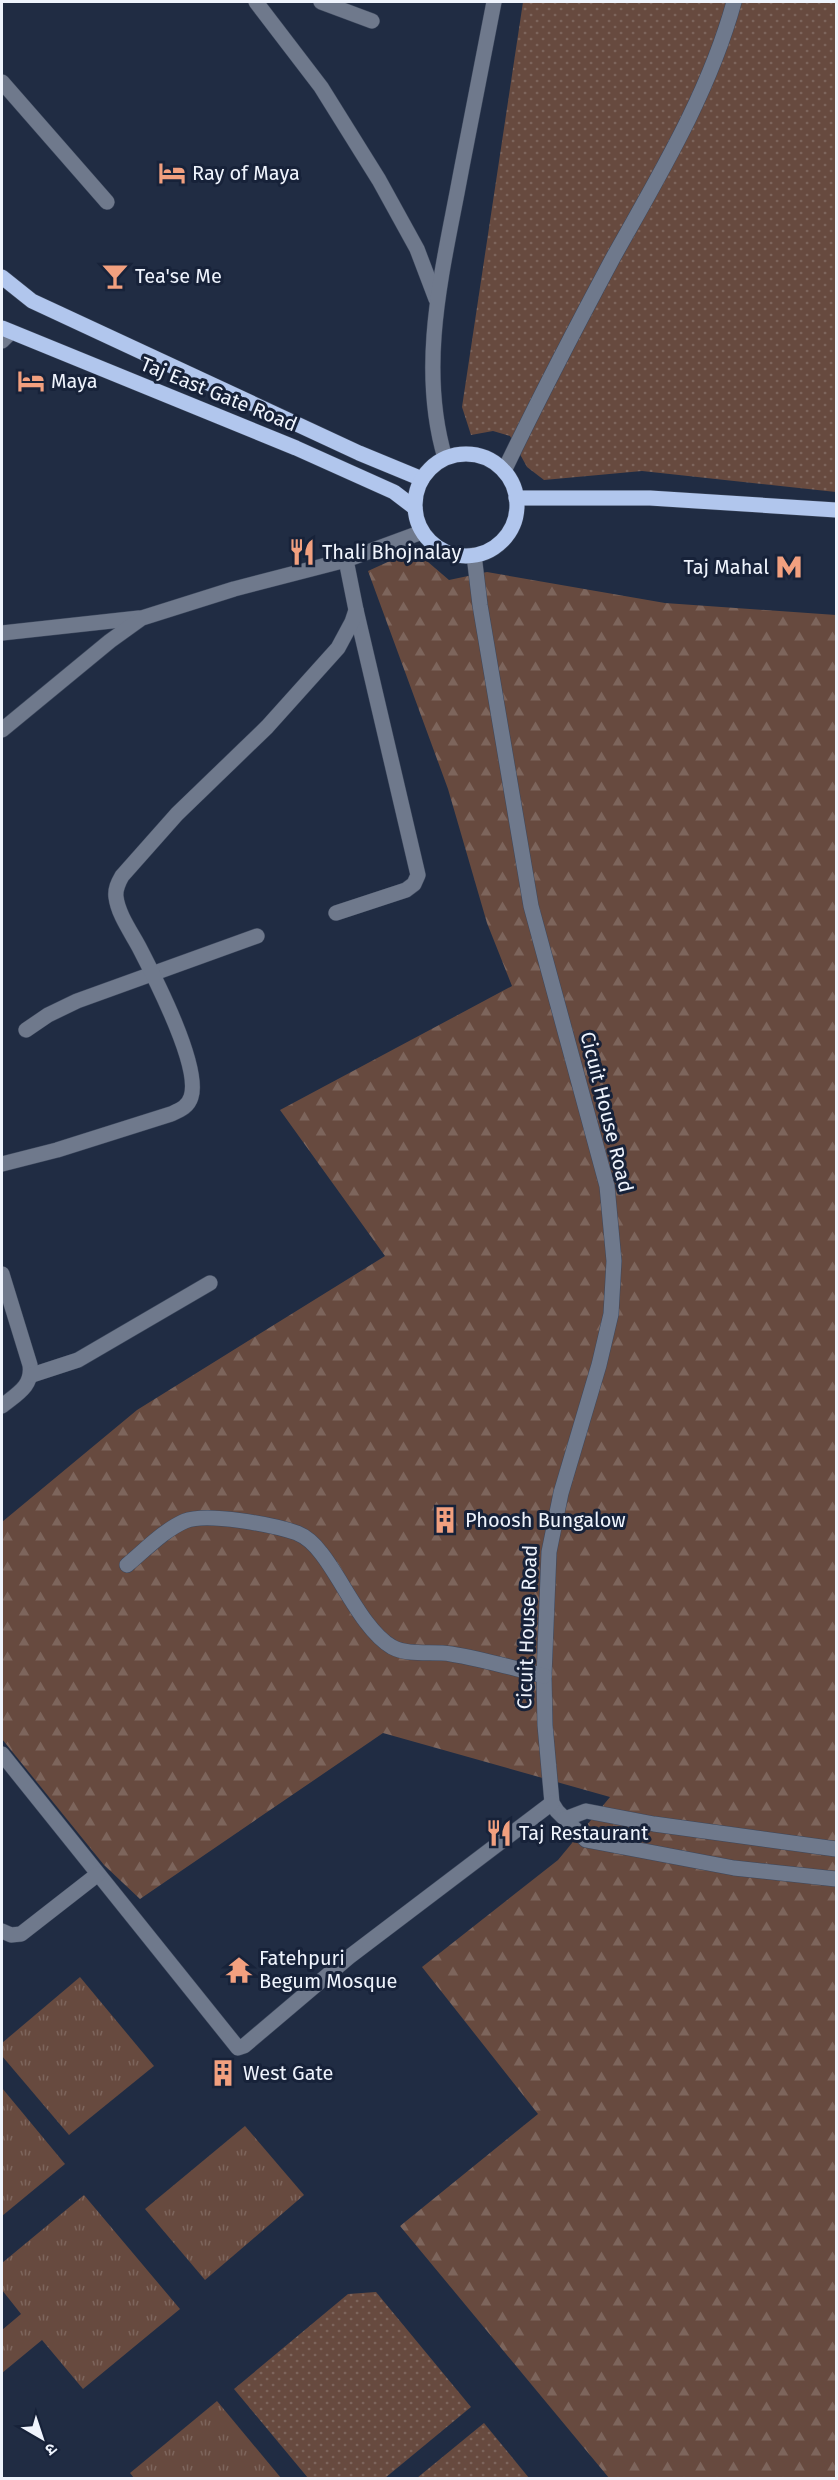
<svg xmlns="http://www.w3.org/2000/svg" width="838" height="2480" viewBox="0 0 838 2480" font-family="'Fira Sans','Noto Sans Devanagari',sans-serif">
<defs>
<pattern id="grass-dots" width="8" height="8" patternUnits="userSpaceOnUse" patternTransform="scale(1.5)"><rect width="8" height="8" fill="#674a3f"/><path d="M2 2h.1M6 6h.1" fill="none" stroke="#7d655c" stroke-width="1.8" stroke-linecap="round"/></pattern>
<pattern id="forest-firs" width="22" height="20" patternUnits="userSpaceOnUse" patternTransform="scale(1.5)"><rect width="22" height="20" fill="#674a3f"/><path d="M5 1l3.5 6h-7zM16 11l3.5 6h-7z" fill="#7d655c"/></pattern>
<pattern id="park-tufts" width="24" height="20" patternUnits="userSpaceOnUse" patternTransform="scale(1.5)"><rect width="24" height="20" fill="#674a3f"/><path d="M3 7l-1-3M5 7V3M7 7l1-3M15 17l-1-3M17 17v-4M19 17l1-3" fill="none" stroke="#7d655c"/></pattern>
</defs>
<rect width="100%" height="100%" fill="#202c43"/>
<!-- grass -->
<g fill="url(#grass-dots)">
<polygon points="523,2 836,2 836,492 642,471 544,480 527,467 510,436 493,431 471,435 462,407"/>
<polygon points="376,2292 471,2407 385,2478 308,2478 234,2389 348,2294"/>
<polygon points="484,2423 529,2478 417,2478"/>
</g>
<!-- forest -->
<polygon fill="url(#forest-firs)" points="414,550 449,580 487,572 665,603 836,615 836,2478 609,2478 400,2226 538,2114 422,1967 558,1860 610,1797 383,1733 140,1899 104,1865 2,1739 2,1522 137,1410 385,1256 280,1110 512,986 487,923 448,789 368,571"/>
<!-- park -->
<g fill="url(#park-tufts)">
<polygon points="80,1977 154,2066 69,2135 2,2056 2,2043"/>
<polygon points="2,2088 65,2164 2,2216"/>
<polygon points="245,2126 304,2195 205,2280 145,2209"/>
<polygon points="84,2195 180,2309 83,2389 42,2340 2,2373 2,2330 21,2314 2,2290 2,2263"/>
<polygon points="217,2401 281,2478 134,2478 130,2473"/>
</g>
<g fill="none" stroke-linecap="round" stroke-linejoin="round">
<defs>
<g id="minor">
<polyline points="256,2 321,87 379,180 417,249 436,299"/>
<polyline points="321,2 372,21"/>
<polyline points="2,82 107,202"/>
<polyline points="2,341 11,332"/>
<path d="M445,458C419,370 440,281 457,193C469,129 482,65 494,2"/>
<path d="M504,471C539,398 576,327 614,256C660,174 709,93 734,2"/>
<polyline points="474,555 480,605 531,906 607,1186 614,1261 611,1314 599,1365 561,1493 549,1552 544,1676 545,1725 552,1803 557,1811 586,1840 734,1868 836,1879"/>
<polyline points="2,633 139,618"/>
<polyline points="2,730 110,641 142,618 234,589 346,560 422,532"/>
<polyline points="336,913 406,890 414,884 418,875 356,610"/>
<polyline points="26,1030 48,1015 77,1001 257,936"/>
<path d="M2,1164L57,1150L171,1114C180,1110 188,1107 191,1097C201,1067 154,976 139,947C131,932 118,914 116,897C115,889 118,883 122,876L177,814L267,727L338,648L352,622L356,610L346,560"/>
<path d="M2,1274L30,1365C33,1386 17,1394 2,1406"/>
<polyline points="32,1375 78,1360 210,1283"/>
<path d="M127,1565C145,1550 164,1530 185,1521C207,1512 274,1525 297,1533C307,1537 315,1545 321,1553C342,1579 363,1630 392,1647C409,1656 432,1651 451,1654C482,1659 513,1668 544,1676"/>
<polyline points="2,1754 238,2048 244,2046 349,1957 552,1803"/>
<polyline points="565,1819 586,1811 654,1824 836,1849"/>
<polyline points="2,1931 11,1935 21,1934 98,1874"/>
</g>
<g id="major">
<polyline points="2,277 32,301 359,453 422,479"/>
<polyline points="2,328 296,448 394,492 415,508"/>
<circle cx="466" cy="505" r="51"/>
<polyline points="516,498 650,498 836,510"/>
</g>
</defs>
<!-- minor casing -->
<use href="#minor" stroke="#3d485d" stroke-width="16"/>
<!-- major casing -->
<use href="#major" stroke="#3d485d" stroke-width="16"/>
<!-- minor -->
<use href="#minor" stroke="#6f798c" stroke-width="15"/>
<!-- major -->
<use href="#major" stroke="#b1c6ed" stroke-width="15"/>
</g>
<!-- icons -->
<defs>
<symbol id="hotel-bare" viewBox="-9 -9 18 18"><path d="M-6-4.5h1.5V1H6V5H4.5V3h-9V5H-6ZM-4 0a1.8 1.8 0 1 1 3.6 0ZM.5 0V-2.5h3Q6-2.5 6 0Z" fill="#f2a07f" stroke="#172239" stroke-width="2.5" paint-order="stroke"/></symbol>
<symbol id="bar-bare" viewBox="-9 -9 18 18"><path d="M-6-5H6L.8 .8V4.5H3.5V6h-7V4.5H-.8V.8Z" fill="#f2a07f" stroke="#172239" stroke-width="2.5" paint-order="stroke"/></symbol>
<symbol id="restaurant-bare" viewBox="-9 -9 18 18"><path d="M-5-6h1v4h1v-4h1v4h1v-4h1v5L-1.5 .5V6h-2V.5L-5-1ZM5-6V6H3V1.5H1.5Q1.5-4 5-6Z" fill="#f2a07f" stroke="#172239" stroke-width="2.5" paint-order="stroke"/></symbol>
<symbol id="metro-bare" viewBox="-9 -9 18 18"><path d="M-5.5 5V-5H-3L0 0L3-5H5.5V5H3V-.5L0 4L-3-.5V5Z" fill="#f2a07f" stroke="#172239" stroke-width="2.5" paint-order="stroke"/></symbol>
<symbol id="building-bare" viewBox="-9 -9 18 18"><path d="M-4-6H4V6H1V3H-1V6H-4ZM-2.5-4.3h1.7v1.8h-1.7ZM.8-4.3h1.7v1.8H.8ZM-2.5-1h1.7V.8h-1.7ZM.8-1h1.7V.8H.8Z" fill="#f2a07f" stroke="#172239" stroke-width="2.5" paint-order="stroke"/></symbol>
<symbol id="temple-bare" viewBox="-9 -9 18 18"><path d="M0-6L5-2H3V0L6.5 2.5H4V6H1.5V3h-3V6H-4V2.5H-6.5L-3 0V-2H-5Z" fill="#f2a07f" stroke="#172239" stroke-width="2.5" paint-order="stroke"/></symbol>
</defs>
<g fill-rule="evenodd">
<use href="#hotel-bare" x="153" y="154" width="38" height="38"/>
<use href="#bar-bare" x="96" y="257" width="38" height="38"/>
<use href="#hotel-bare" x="12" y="362" width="38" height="38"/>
<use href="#restaurant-bare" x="283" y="533" width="38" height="38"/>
<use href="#metro-bare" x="770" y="548" width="38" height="38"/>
<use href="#building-bare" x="426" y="1501" width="38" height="38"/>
<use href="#restaurant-bare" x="480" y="1814" width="38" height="38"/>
<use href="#temple-bare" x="220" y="1951" width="38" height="38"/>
<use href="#building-bare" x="204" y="2054" width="38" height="38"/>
</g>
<g text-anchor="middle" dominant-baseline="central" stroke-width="6" stroke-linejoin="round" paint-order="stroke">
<!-- poi labels -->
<g font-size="20" fill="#eff4fd" stroke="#172239" text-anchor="start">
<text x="192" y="173">Ray of Maya</text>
<text x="135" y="276">Tea'se Me</text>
<text x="51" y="381">Maya</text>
<text x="322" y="552">Thali Bhojnalay</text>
<text x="769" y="567" text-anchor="end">Taj Mahal</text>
<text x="465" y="1520">Phoosh Bungalow</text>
<text x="519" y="1833">Taj Restaurant</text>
<text x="259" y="1958">Fatehpuri<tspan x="259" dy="23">Begum Mosque</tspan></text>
<text x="243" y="2073">West Gate</text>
</g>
<!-- street labels -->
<g font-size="20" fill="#eff4fd" stroke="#172239">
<text transform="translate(219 394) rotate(22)">Taj East Gate Road</text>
<text transform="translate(607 1112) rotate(76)">Cicuit House Road</text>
<text transform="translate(527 1627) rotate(-88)">Cicuit House Road</text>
</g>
</g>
<!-- border -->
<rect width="838" height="2480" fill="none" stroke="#eff4fd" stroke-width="6"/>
<!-- north arrow -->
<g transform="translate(42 2438) rotate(141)" stroke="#172239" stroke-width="4.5" paint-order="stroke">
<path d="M0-4.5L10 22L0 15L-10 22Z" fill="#eff4fd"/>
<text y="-9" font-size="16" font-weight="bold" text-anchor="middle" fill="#eff4fd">उ</text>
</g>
</svg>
